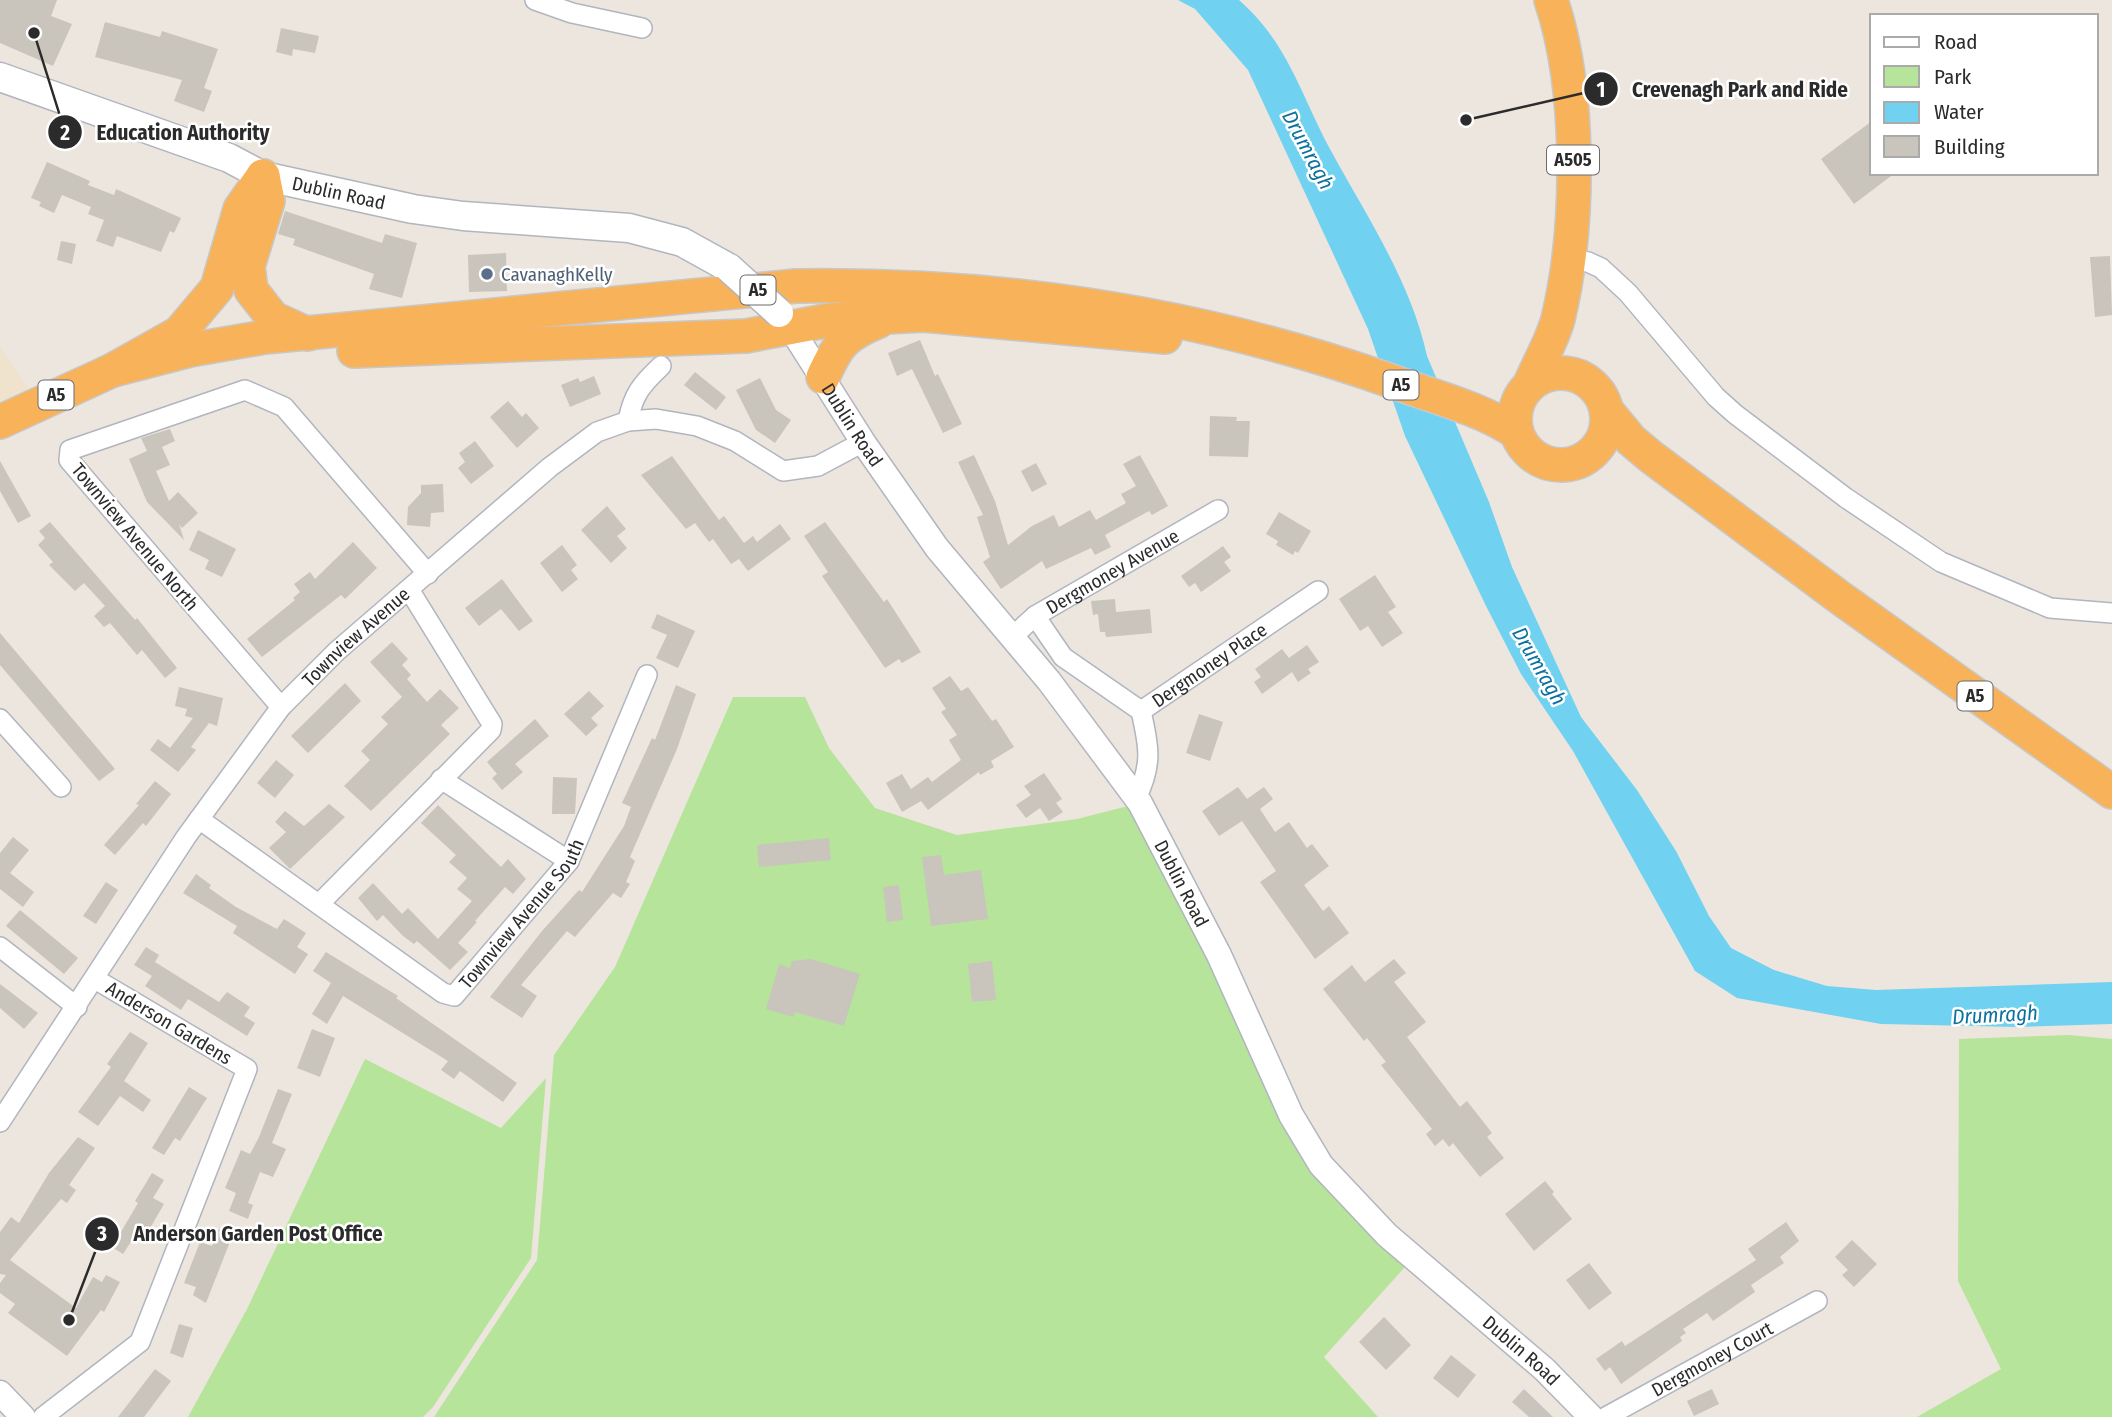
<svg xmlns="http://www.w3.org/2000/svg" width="2112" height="1417" viewBox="0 0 2112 1417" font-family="'Fira Sans Condensed',sans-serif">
<rect width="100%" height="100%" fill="#ede6de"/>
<!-- education -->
<polygon fill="#efe3cd" points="0,346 30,391 0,405"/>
<!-- green -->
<g fill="#b6e49a">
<polygon points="733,697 805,697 829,748 875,808 957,835 1077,819 1140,803 1291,1115 1413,1258 1324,1357 1378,1417 434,1417 537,1260 554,1055 615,967"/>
<polygon points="2069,1035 2112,1039 2112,1417 1917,1417 2001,1369 1958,1281 1959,1039"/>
<polygon points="365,1059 501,1128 546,1078 531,1258 433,1407 423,1417 188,1417 247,1309"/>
</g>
<!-- water -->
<path fill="#70d2f0" d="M1178,0H1239C1288,43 1300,93 1330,149C1366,215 1411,282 1427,356L1489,502L1512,567L1581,717L1637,790L1676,851L1709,916L1731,948L1774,970L1827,986L1876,990L2112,982V1024L2017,1027L1881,1024L1737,998L1695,971L1573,751L1521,674L1486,606L1405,436L1368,329L1248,70L1195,9Z"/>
<!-- building -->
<g fill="#c9c4bc">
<polygon points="0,0 57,0 51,16 72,24 53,66 0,43"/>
<polygon points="105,22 160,37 162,31 218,49 204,88 212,91 204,112 174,101 182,80 95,57"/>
<polygon points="281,28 319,36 315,53 293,49 292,56 276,52"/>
<polygon points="1872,121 1872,173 1895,173 1854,204 1821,159"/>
<polygon points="47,162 90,181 88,185 114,195 116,189 181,218 174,233 170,231 161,252 117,236 113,247 96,241 104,220 88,214 91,207 62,195 54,213 39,206 41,202 31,198"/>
<polygon points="285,211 382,243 385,234 417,243 402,298 369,289 374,274 293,245 295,239 278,234"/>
<polygon points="61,241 76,244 72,264 57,260"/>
<polygon points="506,253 507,291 469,292 468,255"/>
<polygon points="2110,256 2112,315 2095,317 2090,257"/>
<polygon points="920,340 935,376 938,374 962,424 943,433 912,369 897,376 888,353"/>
<polygon points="695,372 726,397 716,410 684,385"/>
<polygon points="594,376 601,394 570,407 561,385 578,378 580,382"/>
<polygon points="760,378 776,410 791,420 775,443 756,430 736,390"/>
<polygon points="508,401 522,417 526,413 539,428 517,448 490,417"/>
<polygon points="1210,416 1237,417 1236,421 1250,421 1248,457 1209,456"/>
<polygon points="170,429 175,441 162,447 170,465 156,471 169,501 178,492 198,513 182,528 179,524 184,540 147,502 129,459 147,451 141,438"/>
<polygon points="475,441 494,466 471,484 458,468 465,462 459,453"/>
<polygon points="974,455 995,501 1008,545 1032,526 1054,515 1059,527 1090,510 1096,520 1126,503 1121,494 1136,486 1123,464 1140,455 1168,506 1152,515 1149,511 1105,535 1111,547 1095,555 1091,548 1046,569 1042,561 1001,589 983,562 990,557 977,517 983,515 958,462"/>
<polygon points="672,456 719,520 724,516 744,543 753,536 757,542 780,524 791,539 748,571 739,559 731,564 713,539 709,542 695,523 686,529 641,475"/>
<polygon points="0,461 31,516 18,523 0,491"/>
<polygon points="1036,463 1047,484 1032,492 1021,471"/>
<polygon points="443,484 444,512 431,513 430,527 407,525 408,507 421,493 421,485"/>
<polygon points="607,506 626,529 617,536 627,548 611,563 581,530"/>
<polygon points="1279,512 1311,531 1298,553 1295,551 1293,555 1276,545 1278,541 1266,534"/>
<polygon points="50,522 135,620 137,618 177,668 165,678 142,650 137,655 110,623 104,627 94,616 105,606 84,583 75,591 49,565 53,562 38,545 45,538 39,531"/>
<polygon points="825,522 884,602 887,599 921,652 902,663 899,659 885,668 822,576 828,572 804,536"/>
<polygon points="198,530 236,549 222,577 205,569 209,560 189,550"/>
<polygon points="353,542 377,568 345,599 341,595 262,657 247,639 295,600 293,598 300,592 294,584 310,572 315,579"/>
<polygon points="562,545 577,565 571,570 578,579 562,592 540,563"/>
<polygon points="1223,546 1231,557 1224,562 1231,571 1201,592 1195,583 1189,587 1181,576"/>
<polygon points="1375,575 1396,607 1388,612 1403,633 1382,647 1368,626 1360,631 1339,599"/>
<polygon points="502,579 533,621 519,631 501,609 479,626 465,608"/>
<polygon points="1115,599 1116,612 1150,609 1152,633 1106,637 1105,632 1100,632 1098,614 1093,615 1091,601"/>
<polygon points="657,614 695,631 678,668 656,658 667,635 651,628"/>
<polygon points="0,633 115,769 99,781 0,665"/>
<polygon points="392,642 408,659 402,665 411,675 407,679 427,702 440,689 459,708 441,725 450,734 371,811 344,786 370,760 361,751 388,724 381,717 402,697 370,662"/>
<polygon points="1307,645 1319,662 1308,669 1311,673 1298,682 1292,672 1262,694 1254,682 1261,677 1255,669 1282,649 1289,658"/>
<polygon points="950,676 961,691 968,687 992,721 996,719 1014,747 991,761 994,767 980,775 979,772 928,810 921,801 902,812 886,783 902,774 911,789 928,777 932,782 961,760 949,740 957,735 941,712 946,709 932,688"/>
<polygon points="345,683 361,701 308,753 291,736"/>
<polygon points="676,685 696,694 677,749 630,857 635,861 626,882 630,884 621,898 613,893 575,937 567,931 521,985 537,996 522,1018 490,997 542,931 579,890 582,892 624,826 631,807 622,803 652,738 655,740"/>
<polygon points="179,687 223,698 217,726 209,723 191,747 196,750 178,772 150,750 158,739 170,748 193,718 185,716 187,709 175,706"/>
<polygon points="589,691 604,706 591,718 598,725 586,736 564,714"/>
<polygon points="1199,714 1223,722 1210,761 1186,753"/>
<polygon points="535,719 549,736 515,764 523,772 502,790 492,778 497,774 487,762"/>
<polygon points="276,760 294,775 275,798 257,783"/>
<polygon points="1044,773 1062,799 1056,803 1063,812 1049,821 1040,808 1026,818 1016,805 1031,795 1024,786"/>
<polygon points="553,777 577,778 575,814 552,814"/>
<polygon points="155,781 171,794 146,826 143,823 115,855 104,845 139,805 136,804"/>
<polygon points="1238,787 1247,799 1264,787 1273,799 1260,809 1275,832 1289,822 1307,848 1312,844 1329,866 1304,885 1323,911 1329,906 1349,933 1315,959 1260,882 1276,871 1242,821 1219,836 1202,811"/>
<polygon points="329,804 345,817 290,869 269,848 286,832 275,822 285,811 304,826"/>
<polygon points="438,805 501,867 508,859 526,879 513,894 505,887 475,921 477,922 458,943 468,952 450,970 417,941 414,944 403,936 383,915 377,921 358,898 373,883 402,914 408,908 438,939 472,901 457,889 467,878 449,862 456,855 421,823"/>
<polygon points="13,837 29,850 10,873 34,892 23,907 0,889 0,853"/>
<polygon points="829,838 831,860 759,867 757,845"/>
<polygon points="941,855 944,875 981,870 988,919 931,926 922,857"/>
<polygon points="196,874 211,885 209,888 236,907 277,929 284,919 306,933 297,947 308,954 295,974 233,933 237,926 183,893"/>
<polygon points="106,882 118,890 96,924 83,916"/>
<polygon points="899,885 903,920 887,922 883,887"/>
<polygon points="20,910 78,958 64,974 6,926"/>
<polygon points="146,947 159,955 155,962 219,1002 227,992 250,1007 244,1016 255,1023 247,1036 188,999 181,1010 145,986 152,976 134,965"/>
<polygon points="326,952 398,996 396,998 517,1083 503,1102 460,1071 454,1079 441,1070 448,1061 343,996 327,1024 312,1014 331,983 313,971"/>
<polygon points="811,959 860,974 844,1026 795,1012 793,1017 766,1009 779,964 790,968 792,961"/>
<polygon points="1394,959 1406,973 1394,982 1426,1022 1407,1037 1460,1107 1467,1101 1492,1133 1487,1137 1504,1158 1480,1177 1453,1143 1449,1147 1443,1139 1435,1146 1426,1134 1432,1129 1381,1065 1386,1062 1367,1038 1364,1041 1323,989 1352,965 1365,982"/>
<polygon points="992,961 996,1000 972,1002 968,964"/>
<polygon points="0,984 38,1013 24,1029 0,1008"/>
<polygon points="312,1029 335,1038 320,1077 297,1068"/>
<polygon points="130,1032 148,1043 124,1081 151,1100 143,1112 120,1096 98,1126 78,1112 111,1067 107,1064"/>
<polygon points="189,1087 207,1098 180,1141 175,1138 164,1155 152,1148"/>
<polygon points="278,1089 292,1094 272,1143 286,1149 273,1177 260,1172 248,1203 253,1205 248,1219 229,1211 236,1193 225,1188 241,1150 250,1154 259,1137"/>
<polygon points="78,1137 95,1148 69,1185 76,1190 67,1203 61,1199 10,1260 76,1308 93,1277 102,1282 106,1275 120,1282 104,1312 101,1310 67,1356 8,1313 15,1304 0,1293 0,1283 6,1275 0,1274 0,1232 11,1217 19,1223 49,1173"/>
<polygon points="152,1173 164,1180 153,1198 164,1204 142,1242 134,1237 123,1254 112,1247 138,1203 135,1201"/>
<polygon points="1545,1181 1554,1192 1552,1194 1572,1219 1534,1251 1505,1214"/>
<polygon points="1786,1222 1799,1241 1780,1257 1784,1263 1751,1285 1755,1292 1713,1321 1707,1313 1683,1329 1686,1333 1680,1337 1682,1341 1621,1384 1610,1367 1605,1371 1596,1359 1622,1341 1625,1346 1756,1260 1748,1249"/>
<polygon points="219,1229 233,1234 206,1303 193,1295 196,1287 184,1283 200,1242 212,1246"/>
<polygon points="1852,1240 1877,1264 1854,1287 1842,1275 1848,1270 1835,1257"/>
<polygon points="1589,1263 1612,1293 1589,1310 1566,1280"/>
<polygon points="1384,1317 1411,1345 1386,1370 1359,1342"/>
<polygon points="179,1324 193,1328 183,1358 170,1353"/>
<polygon points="1451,1355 1476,1375 1458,1398 1433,1378"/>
<polygon points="155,1369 171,1381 144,1417 118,1417"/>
<polygon points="1524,1389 1553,1417 1529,1417 1512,1402"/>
<polygon points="1712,1389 1719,1404 1694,1416 1687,1401"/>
</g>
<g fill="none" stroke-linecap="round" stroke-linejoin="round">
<defs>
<g id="minor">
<polyline points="535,0 572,13 642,28"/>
<polyline points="1569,259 1588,262 1601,268 1628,293 1716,397 1735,414 1846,498 1941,562 2050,608 2112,613"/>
<path d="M628,421C633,394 642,384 661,366"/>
<polyline points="1035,616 1063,657 1141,711"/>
<path id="s1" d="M1011,638L1035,616L1218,510"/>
<polyline points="281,707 69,460 70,450 245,390 284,407 428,574"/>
<polyline points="0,719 61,787"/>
<polyline points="441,779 569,861"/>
<path id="s2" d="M1136,798C1153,765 1149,746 1141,711L1318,591"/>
<path id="s3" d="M199,819L443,993L454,996L569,861L647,675"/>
<polyline points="319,904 491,730 492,724 410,591"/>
<polyline points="0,947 77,1007"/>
<path id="s4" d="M0,1122L186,837L281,707L337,651L550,467L597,432L628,421L656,419L697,426L735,441L783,471L818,466L863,442"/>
<polyline points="43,1417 140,1342 247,1069 95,979"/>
<path id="s5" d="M1606,1417L1817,1301"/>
</g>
<g id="tertiary">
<path id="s6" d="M790,327L863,442L937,548L1049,681L1140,803L1219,955L1291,1115L1321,1165L1387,1235L1544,1369L1591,1417"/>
<polyline points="0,1393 23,1417"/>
</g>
<g id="secondary">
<path id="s7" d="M0,77L229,158L263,176L413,209L463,216L629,228L682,242L729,268"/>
</g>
<g id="trunk">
<polyline points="263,176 268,201 248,266 251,290 273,318 308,334"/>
<polyline points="354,351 746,336 830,320 924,315 1165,337"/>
<path d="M113,370L190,350L265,337L796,286C1001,283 1201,313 1394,382C1434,397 1480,408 1516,432"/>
<circle cx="1561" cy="419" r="46"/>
<path d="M823,377C838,343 845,335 879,321"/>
<path d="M1530,384C1539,363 1552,341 1558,319C1580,228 1581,89 1551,0"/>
<polyline points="1607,411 1631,440 1650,456 1839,597 2112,792"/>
<polyline points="0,422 113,370 179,333 217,288 240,209 263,176"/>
</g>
</defs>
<!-- minor casing -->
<use href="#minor" stroke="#b1b5bf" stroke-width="22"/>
<!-- tertiary casing -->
<use href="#tertiary" stroke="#b1b5bf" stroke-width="27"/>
<!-- secondary casing -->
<use href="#secondary" stroke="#b1b5bf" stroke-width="31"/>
<!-- trunk casing -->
<use href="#trunk" stroke="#c8c8c8" stroke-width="36"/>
<!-- minor -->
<use href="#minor" stroke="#fff" stroke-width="19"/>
<!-- tertiary -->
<use href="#tertiary" stroke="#fff" stroke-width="24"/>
<!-- secondary -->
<use href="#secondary" stroke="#fff" stroke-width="28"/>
<!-- trunk -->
<use href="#trunk" stroke="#f8b25a" stroke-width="33"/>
<defs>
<polyline id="secondary-bridge" points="729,268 779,313"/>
</defs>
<!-- secondary-bridge casing -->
<use href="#secondary-bridge" stroke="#b1b5bf" stroke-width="31" stroke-linecap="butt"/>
<!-- secondary-bridge -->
<use href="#secondary-bridge" stroke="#fff" stroke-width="28"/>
</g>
<!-- markers -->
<circle fill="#5c6f8a" stroke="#fff" stroke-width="2.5" cx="487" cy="274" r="7"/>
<g text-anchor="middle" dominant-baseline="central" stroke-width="5" stroke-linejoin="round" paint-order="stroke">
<!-- shield labels -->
<g fill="#fff" stroke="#6b6b6b" stroke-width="2">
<rect x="1547" y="145.5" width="52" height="29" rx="5"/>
<rect x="740.5" y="275.5" width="35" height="29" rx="5"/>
<rect x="1383.5" y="370.5" width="35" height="29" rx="5"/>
<rect x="38.5" y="380.5" width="35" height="29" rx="5"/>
<rect x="1957.5" y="681.5" width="35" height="29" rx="5"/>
</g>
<g font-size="18" font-weight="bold" fill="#2b2b2b">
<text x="1573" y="160">A505</text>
<text x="758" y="290">A5</text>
<text x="1401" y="385">A5</text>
<text x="56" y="395">A5</text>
<text x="1975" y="696">A5</text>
</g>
<!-- street labels -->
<g font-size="19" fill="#2b2b2b" stroke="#fff">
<text stroke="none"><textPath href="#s7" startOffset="359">Dublin Road</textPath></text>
<text stroke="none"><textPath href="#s6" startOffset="116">Dublin Road</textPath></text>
<text transform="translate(135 537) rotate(50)">Townview Avenue North</text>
<text stroke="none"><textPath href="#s1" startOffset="122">Dergmoney Avenue</textPath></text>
<text stroke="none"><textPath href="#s4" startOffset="604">Townview Avenue</textPath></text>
<text stroke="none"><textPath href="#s2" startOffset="172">Dergmoney Place</textPath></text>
<text stroke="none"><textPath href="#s6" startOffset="682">Dublin Road</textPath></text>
<text stroke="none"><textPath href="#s3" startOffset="418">Townview Avenue South</textPath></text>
<text transform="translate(169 1023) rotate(31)">Anderson Gardens</text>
<text stroke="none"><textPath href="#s6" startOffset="1270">Dublin Road</textPath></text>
<text stroke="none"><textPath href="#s5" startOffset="121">Dergmoney Court</textPath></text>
</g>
<!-- service labels -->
<g font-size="19" fill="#4e5e75" stroke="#fff" text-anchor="start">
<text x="501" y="274">CavanaghKelly</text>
</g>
<!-- water labels -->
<g font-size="21" font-style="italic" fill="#0c719f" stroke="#fff">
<text transform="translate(1308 150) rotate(62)">Drumragh</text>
<text transform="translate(1539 666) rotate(60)">Drumragh</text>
<text transform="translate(1995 1015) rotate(-3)">Drumragh</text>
</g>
</g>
<!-- callouts -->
<path fill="none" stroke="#2b2b2b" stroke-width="2.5" d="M1466 120L1601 89M34 33L65 132M69 1320L102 1234"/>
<g fill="#2b2b2b" stroke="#fff" stroke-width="2.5">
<circle cx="1466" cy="120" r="7"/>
<circle cx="34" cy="33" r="7"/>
<circle cx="69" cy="1320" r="7"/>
<circle cx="1601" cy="89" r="18"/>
<circle cx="65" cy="132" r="18"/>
<circle cx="102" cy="1234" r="18"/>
</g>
<g font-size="21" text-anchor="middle" font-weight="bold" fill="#fff">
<text x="1601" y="97">1</text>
<text x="65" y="140">2</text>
<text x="102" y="1241">3</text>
</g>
<g font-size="21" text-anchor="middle" font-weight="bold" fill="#2b2b2b" stroke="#fff" stroke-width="5" stroke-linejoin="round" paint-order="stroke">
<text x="1740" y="97">Crevenagh Park and Ride</text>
<text x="183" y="140">Education Authority</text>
<text x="258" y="1241">Anderson Garden Post Office</text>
</g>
<!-- legend -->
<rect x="1870" y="14" width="228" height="161" fill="#ffffff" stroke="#aaaaaa" stroke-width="2"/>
<rect x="1884" y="37" width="35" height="10" fill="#ffffff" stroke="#aaaaaa" stroke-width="2"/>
<text x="1934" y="49" font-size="21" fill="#2b2b2b">Road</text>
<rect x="1884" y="66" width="35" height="21" fill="#b6e49a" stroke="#aaaaaa" stroke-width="2"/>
<text x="1934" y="84" font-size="21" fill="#2b2b2b">Park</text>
<rect x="1884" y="102" width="35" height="21" fill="#70d2f0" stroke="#aaaaaa" stroke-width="2"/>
<text x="1934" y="119" font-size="21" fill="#2b2b2b">Water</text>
<rect x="1884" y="136" width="35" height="21" fill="#c9c4bc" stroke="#aaaaaa" stroke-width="2"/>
<text x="1934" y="154" font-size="21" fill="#2b2b2b">Building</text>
</svg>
